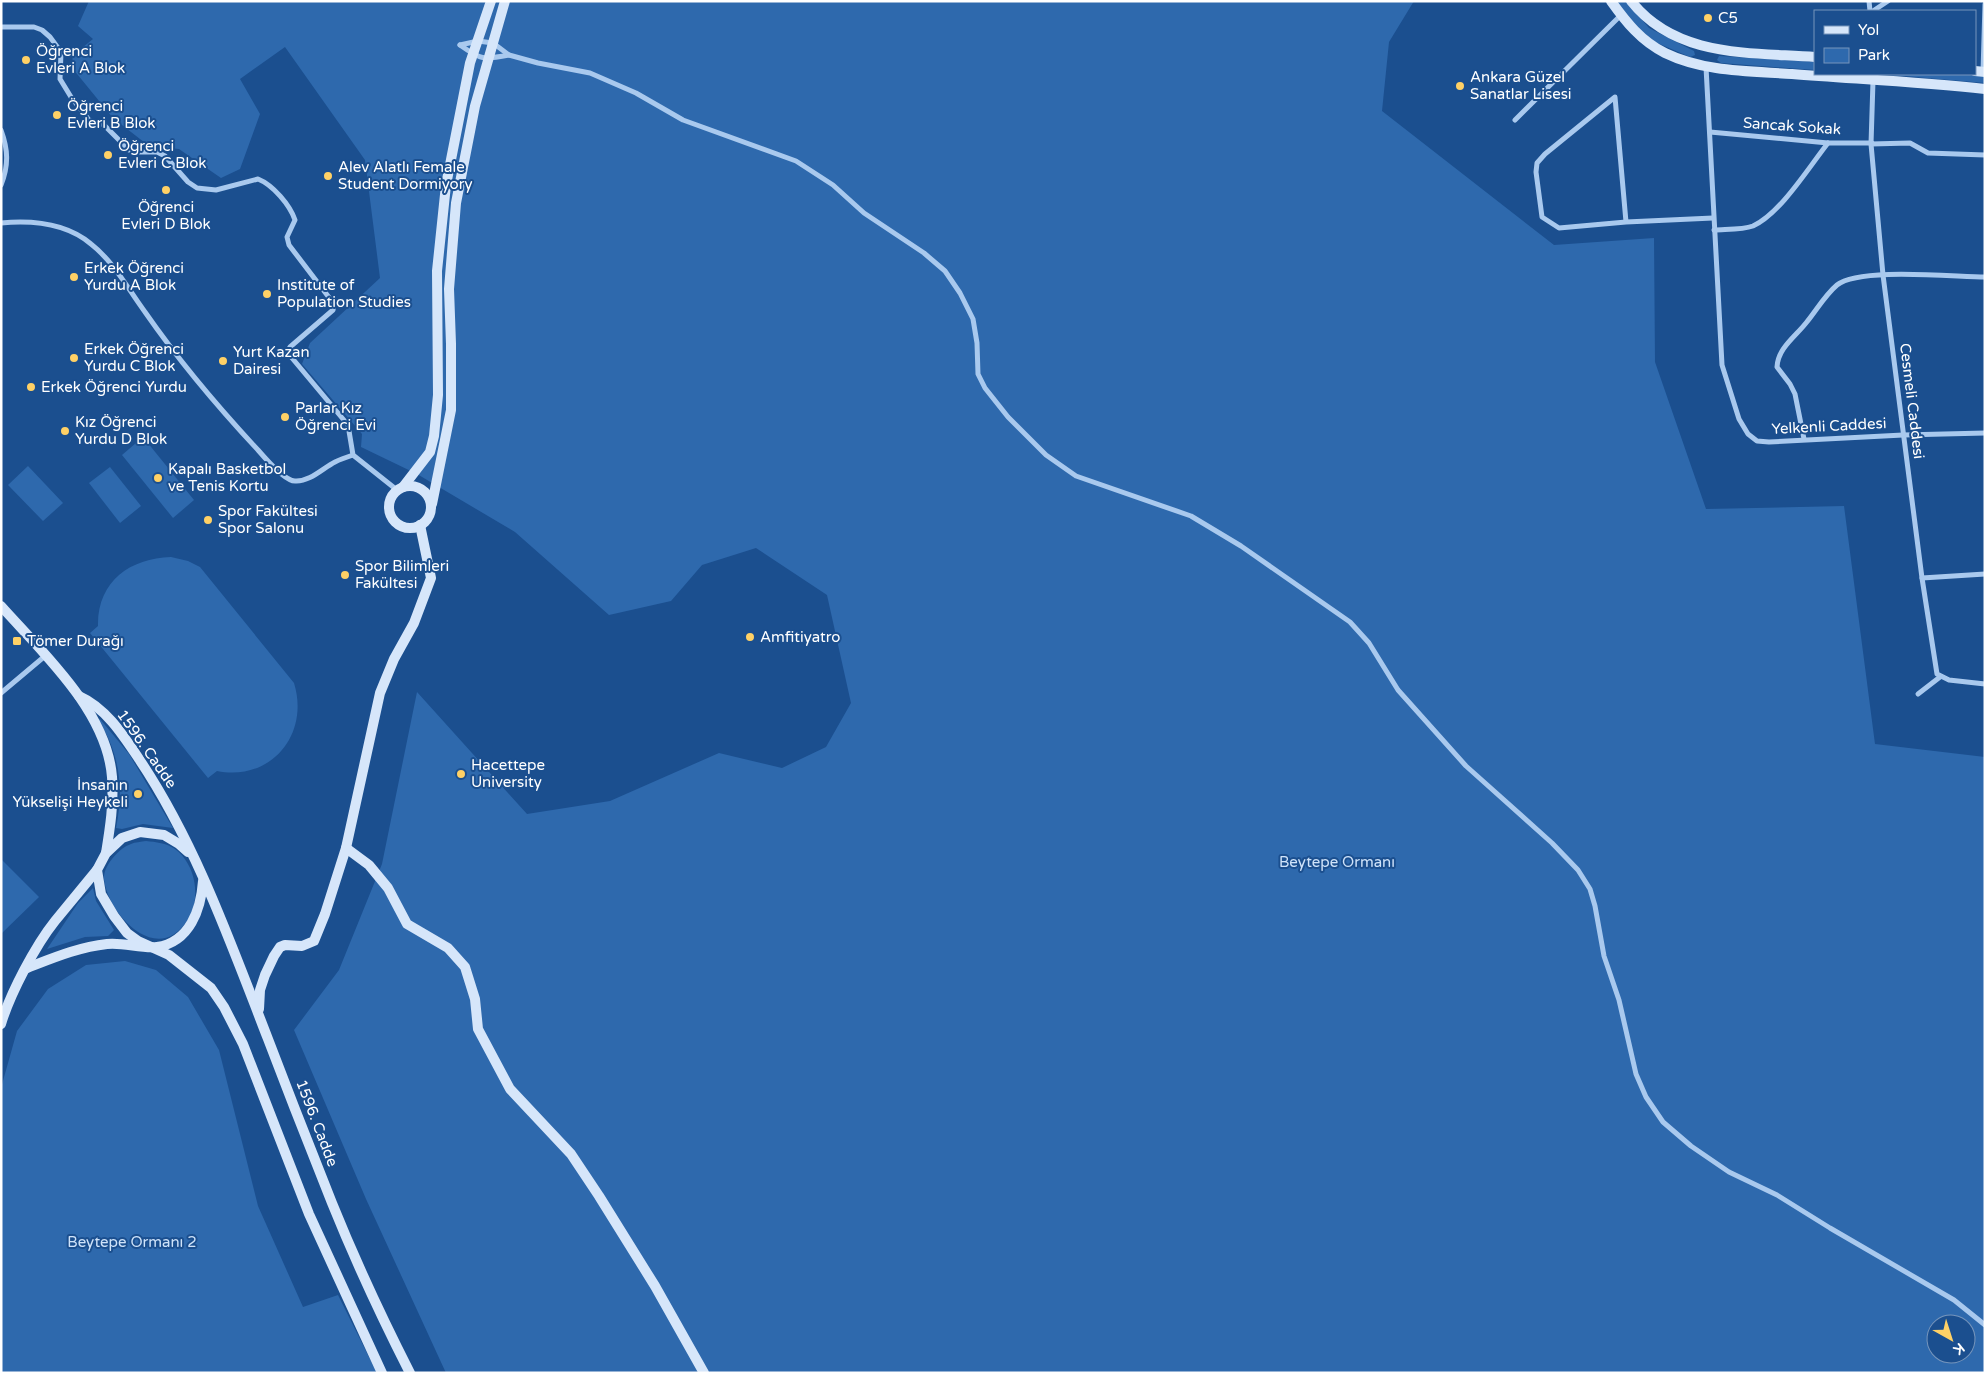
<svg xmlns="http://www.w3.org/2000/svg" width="1986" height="1374" viewBox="0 0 1986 1374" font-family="'Varela Round',sans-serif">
<rect width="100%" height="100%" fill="#1b4f8f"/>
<!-- green -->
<g fill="#2e69ad" fill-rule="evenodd">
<path d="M89,1H1414L1389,42L1382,111L1554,245L1654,238L1655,362L1706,509L1844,506L1875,744L1985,757V1373H446L366,1199L294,1030L339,970L382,864L417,692L527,814L610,801L719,753L782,768L826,747L851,703L827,595L756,548L702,565L671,601L609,615L515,532L417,474L361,447L362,434L302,364L310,343L380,278L365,160L285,47L240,79L260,114L240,169L221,178L179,149L149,146L113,118L73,69L72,47L77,52L93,39L78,26ZM1936,1324H1966V1354H1936Z"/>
<polygon points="1616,1 1626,1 1649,28 1694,51 1695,55 1690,57 1655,42 1640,31"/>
<polygon points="1719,56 1815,62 1815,70 1721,63 1717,60"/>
<polygon points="1880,74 1958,74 1985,76 1985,83"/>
<polygon points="143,437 194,500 173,518 122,455"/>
<polygon points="28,466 63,503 43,521 8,485"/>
<polygon points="110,467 141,506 120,523 89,483"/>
<path d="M171,557L188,561L200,567L294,683C310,734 271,782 217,771L208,778L90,633L98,626C97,582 130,558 171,557Z"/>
<path d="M100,719L129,754L173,828L143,824L122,829L116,828C124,789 120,753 98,720Z"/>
<path d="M146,841C156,842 166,843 175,849C196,864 202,900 187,921C157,966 108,915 104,879C103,866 119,848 131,844C135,842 141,842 146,841Z"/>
<polygon points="1,859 39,897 1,934"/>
<polygon points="93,888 96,901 114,930 108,936 85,937 47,949 78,903"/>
<polygon points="125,961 156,970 188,997 219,1050 258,1206 303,1307 338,1295 377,1373 1,1373 1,1088 17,1031 48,989 86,965"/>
</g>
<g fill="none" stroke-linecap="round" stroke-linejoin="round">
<!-- street -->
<g stroke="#a9c9ee" stroke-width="5">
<polyline points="1869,1 1870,11"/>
<polyline points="1873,11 1888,1"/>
<path d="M1,27H34L42,30L50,37L61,52L60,79L71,97L89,120L104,125L129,150L140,152H157L165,156L188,182L197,188L216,190L258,179C273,185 290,205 295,220L287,237L289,245L334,304L333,310L290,347L287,352L348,425L353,455L397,490"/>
<polyline points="460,45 478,41 493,43 509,55 538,63 590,73 636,93 683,120 796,161 833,185 864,213 924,253 945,271 960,293 973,319 977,343 978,374 985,388 1008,417 1046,455 1076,476 1191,516 1241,546 1350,622 1369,643 1398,690 1466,766 1552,843 1578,870 1590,889 1595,906 1604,956 1619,1000 1636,1074 1646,1097 1663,1122 1691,1146 1729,1172 1777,1195 1830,1228 1954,1300 1985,1325"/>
<path d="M460,45C481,60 483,60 509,55"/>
<polyline points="1706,67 1722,365 1739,419 1748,434 1757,441 1769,442 1903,435 1985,433"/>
<polyline points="1983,72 1985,4"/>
<polyline points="1873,81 1871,144 1883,275 1922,578 1937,674 1949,680 1985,684"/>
<polyline points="1515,120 1621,15"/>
<path d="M1,130C8,149 9,165 1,185"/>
<polyline points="1710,132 1828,143 1872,143"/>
<polyline points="1871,144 1910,143 1928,153 1985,155"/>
<polyline points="1626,222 1615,97 1545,154 1537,163 1536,172 1542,217 1559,228 1626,222 1713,218"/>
<path d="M1,223C33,220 66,223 91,244C114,262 128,289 145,312C179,361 217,406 258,450C264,457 285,481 295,481C310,482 323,468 335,462C341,459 347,457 353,455"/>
<path d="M1714,230C1725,229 1742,230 1753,226C1780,214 1809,167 1828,143"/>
<path d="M1804,439L1795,394L1790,384L1777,367C1778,348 1795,337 1806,323C1816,311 1825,295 1837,285C1859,267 1955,277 1985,277"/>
<polyline points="1922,578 1985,574"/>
<polyline points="1,693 45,656"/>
<polyline points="1918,694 1940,677"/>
</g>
<!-- secondary -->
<g stroke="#d6e6fa" stroke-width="10">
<path d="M1611,1C1626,22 1641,41 1665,53C1704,72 1749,71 1792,74C1856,79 1920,82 1985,89"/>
<path d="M1631,1C1676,58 1749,52 1815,57"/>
<polyline points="1975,71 1985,72"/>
<circle cx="410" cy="507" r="21"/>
<polyline points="403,487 430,452 434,436 438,395 437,271 446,185 470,63 491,1"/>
<polyline points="432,504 451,410 451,344 449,289 456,203 475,106 505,1"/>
<path d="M1,606C42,652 107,711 112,777C114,803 110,828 106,853"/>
<path d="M79,696C106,708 123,735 139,759C196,844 231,944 268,1039C289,1094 310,1148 332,1203C355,1260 382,1318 410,1373"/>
<polyline points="346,848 369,865 388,888 407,924 448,948 465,967 475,999 478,1029 510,1089 571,1154 599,1196 655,1286 704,1373"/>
<polyline points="188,852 179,844 164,835 140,832 122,838 106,853 97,870 101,894 114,916 127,933 138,941 169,955 211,988 224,1007 243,1044 309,1214 382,1373"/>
<path d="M27,968C53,958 79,947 107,944C123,942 142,949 157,947C190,942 201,909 203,881"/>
<polyline points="259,1009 260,990 265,975 274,956 280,947 285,945 302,946 314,941 325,914 346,848 380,693 394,659 414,623 431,578 420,525"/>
<path d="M1,1024C10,994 35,946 55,921C69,904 83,887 97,870"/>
</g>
</g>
<!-- markers -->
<g fill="#ffd166" stroke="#1b4f8f" stroke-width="2">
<circle cx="1708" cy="18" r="5"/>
<circle cx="26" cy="60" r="5"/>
<circle cx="1460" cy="86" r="5"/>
<circle cx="57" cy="115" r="5"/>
<circle cx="108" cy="155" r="5"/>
<circle cx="328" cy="176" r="5"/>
<circle cx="166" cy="190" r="5"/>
<circle cx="74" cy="277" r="5"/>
<circle cx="267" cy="294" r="5"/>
<circle cx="74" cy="358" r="5"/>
<circle cx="223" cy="361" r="5"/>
<circle cx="31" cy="387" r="5"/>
<circle cx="285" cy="417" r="5"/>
<circle cx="65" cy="431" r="5"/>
<circle cx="158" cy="478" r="5"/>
<circle cx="208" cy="520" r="5"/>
<circle cx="345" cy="575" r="5"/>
<circle cx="750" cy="637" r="5"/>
<rect x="12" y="636" width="10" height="10" rx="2.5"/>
<circle cx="461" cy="774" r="5"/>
<circle cx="138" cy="794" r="5"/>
</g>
<g text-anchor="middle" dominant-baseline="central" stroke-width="4" stroke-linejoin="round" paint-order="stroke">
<!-- poi labels -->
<g font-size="15" fill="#fff" stroke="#1b4f8f" text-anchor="start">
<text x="1718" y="18">C5</text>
<text x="36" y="51">Öğrenci<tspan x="36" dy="17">Evleri A Blok</tspan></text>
<text x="1470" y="77">Ankara Güzel<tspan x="1470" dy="17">Sanatlar Lisesi</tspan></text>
<text x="67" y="106">Öğrenci<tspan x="67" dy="17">Evleri B Blok</tspan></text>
<text x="118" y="146">Öğrenci<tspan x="118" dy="17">Evleri C Blok</tspan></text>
<text x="338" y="167">Alev Alatlı Female<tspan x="338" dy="17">Student Dormiyory</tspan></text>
<text x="166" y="207" text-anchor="middle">Öğrenci<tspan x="166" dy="17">Evleri D Blok</tspan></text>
<text x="84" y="268">Erkek Öğrenci<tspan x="84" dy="17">Yurdu A Blok</tspan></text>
<text x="277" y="285">Institute of<tspan x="277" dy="17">Population Studies</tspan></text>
<text x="84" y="349">Erkek Öğrenci<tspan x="84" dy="17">Yurdu C Blok</tspan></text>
<text x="233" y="352">Yurt Kazan<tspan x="233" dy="17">Dairesi</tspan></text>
<text x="41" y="387">Erkek Öğrenci Yurdu</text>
<text x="295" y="408">Parlar Kız<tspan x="295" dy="17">Öğrenci Evi</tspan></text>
<text x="75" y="422">Kız Öğrenci<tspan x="75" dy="17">Yurdu D Blok</tspan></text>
<text x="168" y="469">Kapalı Basketbol<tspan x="168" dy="17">ve Tenis Kortu</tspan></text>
<text x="218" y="511">Spor Fakültesi<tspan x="218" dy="17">Spor Salonu</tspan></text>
<text x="355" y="566">Spor Bilimleri<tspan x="355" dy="17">Fakültesi</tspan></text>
<text x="760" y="637">Amfitiyatro</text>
<text x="27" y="641">Tömer Durağı</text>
<text x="471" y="765">Hacettepe<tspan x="471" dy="17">University</tspan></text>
<text x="128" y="785" text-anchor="end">İnsanın<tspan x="128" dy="17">Yükselişi Heykeli</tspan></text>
</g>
<!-- street labels -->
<g font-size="15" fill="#fff" stroke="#1b4f8f">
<text transform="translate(1792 126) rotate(4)">Sancak Sokak</text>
<text transform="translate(1912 401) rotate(83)">Cesmeli Caddesi</text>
<text transform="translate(1829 426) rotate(-3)">Yelkenli Caddesi</text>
<text transform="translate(147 749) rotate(55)">1596. Cadde</text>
<text transform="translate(317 1123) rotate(69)">1596. Cadde</text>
</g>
<!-- park labels -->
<g font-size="15" fill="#cfe3fa" stroke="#1b4f8f">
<text x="1337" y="862">Beytepe Ormanı</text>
<text x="132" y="1242">Beytepe Ormanı 2</text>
</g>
</g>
<!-- border -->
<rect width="1986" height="1374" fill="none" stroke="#ffffff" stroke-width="5"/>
<!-- legend -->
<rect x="1814" y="10" width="162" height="65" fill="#1b4f8f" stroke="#7695bc"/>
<rect x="1824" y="26" width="25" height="8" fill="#d6e6fa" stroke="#7695bc"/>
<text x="1858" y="35" font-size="15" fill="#ffffff">Yol</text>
<rect x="1824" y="48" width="25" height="15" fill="#2e69ad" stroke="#7695bc"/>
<text x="1858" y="60" font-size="15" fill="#ffffff">Park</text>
<!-- north arrow -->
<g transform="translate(1951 1339) rotate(141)"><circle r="24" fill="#1b4f8f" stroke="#7695bc"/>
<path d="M0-4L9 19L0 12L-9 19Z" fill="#ffd166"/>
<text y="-8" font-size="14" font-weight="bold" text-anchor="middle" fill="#ffffff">K</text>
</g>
</svg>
